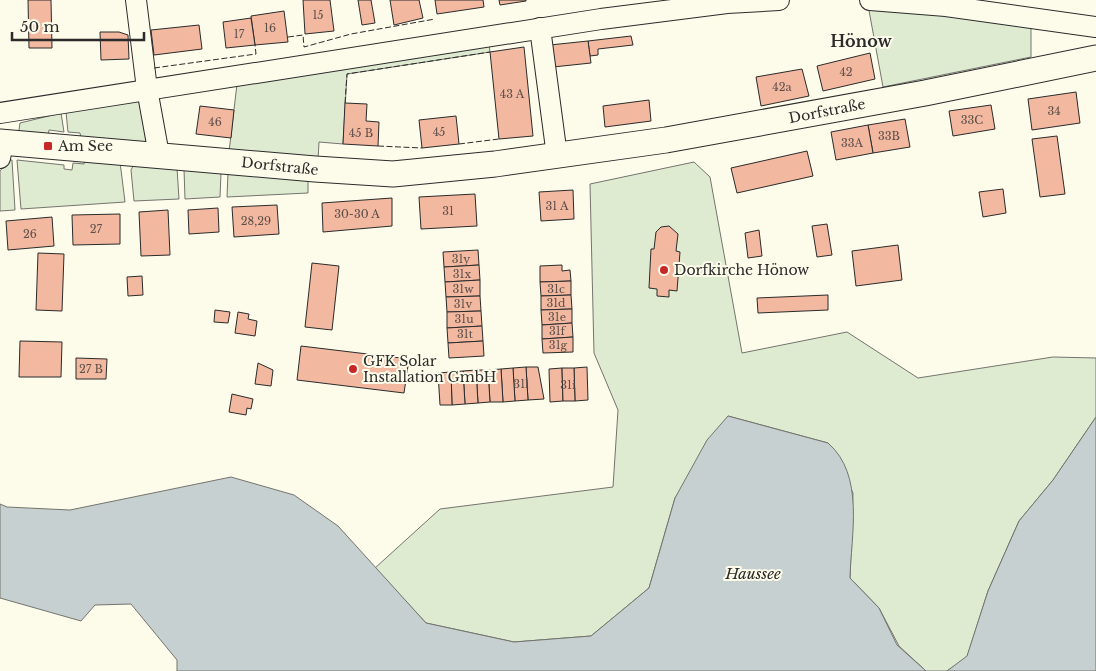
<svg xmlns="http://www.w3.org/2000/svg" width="1096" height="671" viewBox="0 0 1096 671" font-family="'Libre Baskerville',serif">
<rect width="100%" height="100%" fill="#fdfbea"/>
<!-- green -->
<g fill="#deebd1" stroke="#74746e">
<polygon points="868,5 1031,27 1031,57 883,87"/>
<polygon points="489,43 490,52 347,74 343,144 319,142 318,160 229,152 237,84"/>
<polygon points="144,100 151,144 81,138 80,133 68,132 66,112"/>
<polygon points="61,113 64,132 49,130 48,135 20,132 19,130 20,123"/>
<polygon points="9,160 12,160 15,210 0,211 0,171"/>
<polygon points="17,160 64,165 64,169 72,170 73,163 84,164 85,160 120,162 125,202 21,209"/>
<polygon points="694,162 710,177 742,353 847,332 918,378 1053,357 1096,358 1096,417 1053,480 1019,521 988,591 967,657 947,671 926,671 899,646 879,608 850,578 853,493 828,443 728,416 675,498 649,588 591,636 514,642 426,623 375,568 440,509 613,487 618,410 594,353 590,184"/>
<polygon points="134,164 177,168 179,199 134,201 131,170"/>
<polygon points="184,169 221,173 220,197 185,199"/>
<polygon points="228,173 308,179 308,193 227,197"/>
</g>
<!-- water -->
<g fill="#c7d0d0" stroke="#74746e">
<path d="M728,416L828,443C865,475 851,535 850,578L879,608L897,645L926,671H177V660L131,604L95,605L81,621L0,598V504L7,507L70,510L231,477L294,495L338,526L426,623L514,642L591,636L649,588L675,498L707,440Z"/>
<polygon points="1096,417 1096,671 947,671 967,656 988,591 1019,521 1053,480"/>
</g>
<!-- building -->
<g fill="#f2b8a0" stroke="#2b2b2b">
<polygon points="28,0 51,0 52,48 29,48"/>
<polygon points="303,0 330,0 334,31 305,34"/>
<polygon points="358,0 371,0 375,23 362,25"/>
<polygon points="390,0 419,0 423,18 394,25"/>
<polygon points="435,0 483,0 484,7 437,14"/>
<polygon points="499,0 526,0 526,1 500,5"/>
<polygon points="284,11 288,42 255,45 251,16"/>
<polygon points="251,18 255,45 226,48 223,22"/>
<polygon points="199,25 202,49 154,55 151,30"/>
<polygon points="100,32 119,32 128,35 129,59 101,60"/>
<polygon points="631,36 633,45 598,49 598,55 590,56 588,41"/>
<polygon points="588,41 591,63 553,67 550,45"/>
<polygon points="524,47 533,136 499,139 490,52"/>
<polygon points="870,53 875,79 823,91 817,66"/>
<polygon points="802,69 809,96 761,106 756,77"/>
<polygon points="1076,92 1080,123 1032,130 1028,99"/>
<polygon points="649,100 651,121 605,127 603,106"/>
<polygon points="345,103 367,104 366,121 379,122 378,146 343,144"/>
<polygon points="991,105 995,129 953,136 949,111"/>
<polygon points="200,106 234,110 231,138 196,134"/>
<polygon points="456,116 459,144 422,148 419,120"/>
<polygon points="905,119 910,147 873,153 868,125"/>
<polygon points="868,125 873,153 836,160 831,132"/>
<polygon points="1057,136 1065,194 1040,197 1032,139"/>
<polygon points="807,151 813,176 737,193 731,168"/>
<polygon points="1003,189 1006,213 983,217 979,192"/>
<polygon points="573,190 574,219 541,221 539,192"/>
<polygon points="475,194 477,226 421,229 419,197"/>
<polygon points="392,198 392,226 323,232 322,203"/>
<polygon points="277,205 279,234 234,237 232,207"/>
<polygon points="218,208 219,232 189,234 188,210"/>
<polygon points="168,210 170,255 141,256 139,212"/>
<polygon points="120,214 120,244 73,245 72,215"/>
<polygon points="52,217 54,246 8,250 6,221"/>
<polygon points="827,224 832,255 817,257 812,226"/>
<polygon points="669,226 678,234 676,251 680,252 677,291 669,290 669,297 657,296 657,289 649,288 651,249 654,249 656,232 661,227"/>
<polygon points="759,230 762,256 748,258 745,233"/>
<polygon points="898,245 902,280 856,286 852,251"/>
<polygon points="478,250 479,265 444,267 443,252"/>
<polygon points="38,253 64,254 62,311 36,310"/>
<polygon points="312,263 339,266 332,330 305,327"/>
<polygon points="479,265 480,280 445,282 444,267"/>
<polygon points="562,265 562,271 570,270 571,281 540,282 540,266"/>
<polygon points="142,276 143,295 128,296 127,277"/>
<polygon points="480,280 480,296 446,297 445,282"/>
<polygon points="571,281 571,295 541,296 540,282"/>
<polygon points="571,295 572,309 541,310 541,296"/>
<polygon points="828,295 828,310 758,313 757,298"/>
<polygon points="480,296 481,311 447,312 446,297"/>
<polygon points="572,309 572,323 542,325 541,310"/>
<polygon points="215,310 230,312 228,323 214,322"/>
<polygon points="481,311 482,326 447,328 447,312"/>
<polygon points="238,312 249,314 248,319 257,321 255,336 235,333"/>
<polygon points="572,323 573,337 542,339 542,325"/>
<polygon points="482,326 483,341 448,343 447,328"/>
<polygon points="573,337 573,352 543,353 542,339"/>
<polygon points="20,341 62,342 61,377 19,377"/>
<polygon points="483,341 484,356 449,358 448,343"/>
<polygon points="301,346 409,359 404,393 297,380"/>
<polygon points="76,358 107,359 106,379 76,379"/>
<polygon points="258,363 273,370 271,386 255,384"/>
<polygon points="526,367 538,367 544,399 528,400"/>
<polygon points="526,367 528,400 515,401 513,368"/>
<polygon points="587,367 588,400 575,401 574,368"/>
<polygon points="513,368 515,401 503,402 501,369"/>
<polygon points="562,368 563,401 550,402 549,369"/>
<polygon points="562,368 574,368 575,401 563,401"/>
<polygon points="501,369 503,402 490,402 488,370"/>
<polygon points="476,370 488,370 490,402 478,403"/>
<polygon points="476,370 478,403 465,404 463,371"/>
<polygon points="463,371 465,404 452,405 451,372"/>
<polygon points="451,372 452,405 440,405 438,373"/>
<polygon points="232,394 253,399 251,409 247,408 246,415 229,412"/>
</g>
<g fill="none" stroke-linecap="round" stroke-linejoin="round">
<defs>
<g id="minor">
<polyline points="136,0 147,89 159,155"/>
<polyline points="870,0 946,6 1096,27"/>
<polyline points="540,28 557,156"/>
<polyline points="0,113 601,19 727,3 779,0"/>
<polyline points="0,158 3,143"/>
</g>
<polyline id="major" points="0,142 315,169 393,174 495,164 666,140 925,93 1096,58"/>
</defs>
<!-- minor casing -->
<use href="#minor" stroke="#2b2b2b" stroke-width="22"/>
<!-- major casing -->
<use href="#major" stroke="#2b2b2b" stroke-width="27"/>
<!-- minor -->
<use href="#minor" stroke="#fdfbea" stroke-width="20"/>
<!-- major -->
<use href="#major" stroke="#fdfbea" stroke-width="25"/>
<!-- fence -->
<g stroke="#2b2b2b" stroke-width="1" stroke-dasharray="6 2.5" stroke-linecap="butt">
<polyline points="288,37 303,35 304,47 351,34 435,19"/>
<polyline points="154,68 256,54 255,45"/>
<polyline points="345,103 347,74 490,52"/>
<polyline points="459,144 499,139"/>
<polyline points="378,146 422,148"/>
</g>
</g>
<!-- markers -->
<g fill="#c62828" stroke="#fdfbea" stroke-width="2">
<rect x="43" y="141" width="10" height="10" rx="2.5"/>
<circle cx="664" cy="270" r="5"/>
<circle cx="353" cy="369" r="5"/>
</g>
<g text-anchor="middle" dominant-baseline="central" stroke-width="4" stroke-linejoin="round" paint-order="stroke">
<!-- number labels -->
<g font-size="11" fill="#5d4e48">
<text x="318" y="15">15</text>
<text x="270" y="28">16</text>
<text x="239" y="34">17</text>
<text x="846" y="72">42</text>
<text x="782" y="87">42a</text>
<text x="512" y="94">43 A</text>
<text x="1054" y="111">34</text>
<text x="972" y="120">33C</text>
<text x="215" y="122">46</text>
<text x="439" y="132">45</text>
<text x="361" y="133">45 B</text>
<text x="889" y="136">33B</text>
<text x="852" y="143">33A</text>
<text x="557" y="206">31 A</text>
<text x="448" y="211">31</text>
<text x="357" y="214">30-30 A</text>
<text x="256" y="221">28,29</text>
<text x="96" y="229">27</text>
<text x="30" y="234">26</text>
<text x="461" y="259">31y</text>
<text x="462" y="274">31x</text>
<text x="463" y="289">31w</text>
<text x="556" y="289">31c</text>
<text x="556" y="303">31d</text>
<text x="463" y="304">31v</text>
<text x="557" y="317">31e</text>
<text x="464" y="319">31u</text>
<text x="557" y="331">31f</text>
<text x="465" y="334">31t</text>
<text x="558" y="345">31g</text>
<text x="91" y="369">27 B</text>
<text x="521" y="384">31l</text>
<text x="568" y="385">31i</text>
</g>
<!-- street labels -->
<g font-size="14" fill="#2b2b2b" stroke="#fdfbea">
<text transform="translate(827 111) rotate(-11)">Dorfstraße</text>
<text transform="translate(280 166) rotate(6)">Dorfstraße</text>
</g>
<!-- poi labels -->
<g font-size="14" fill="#2b2b2b" stroke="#fdfbea" text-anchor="start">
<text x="58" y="146">Am See</text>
<text x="674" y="270">Dorfkirche Hönow</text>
<text x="363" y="361">GFK Solar<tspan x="363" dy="16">Installation GmbH</tspan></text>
</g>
<!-- water labels -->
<g font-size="15" font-style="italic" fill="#2b2b2b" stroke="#fdfbea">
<text x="753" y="573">Haussee</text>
</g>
<!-- quarter labels -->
<g font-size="16" font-weight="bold" fill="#2b2b2b" stroke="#fdfbea">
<text x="861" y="41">Hönow</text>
</g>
</g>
<!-- scale -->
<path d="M12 32v8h132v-8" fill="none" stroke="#2b2b2b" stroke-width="2.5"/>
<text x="20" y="32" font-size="15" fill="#2b2b2b" stroke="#fdfbea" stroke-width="4" paint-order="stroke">50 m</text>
</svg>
